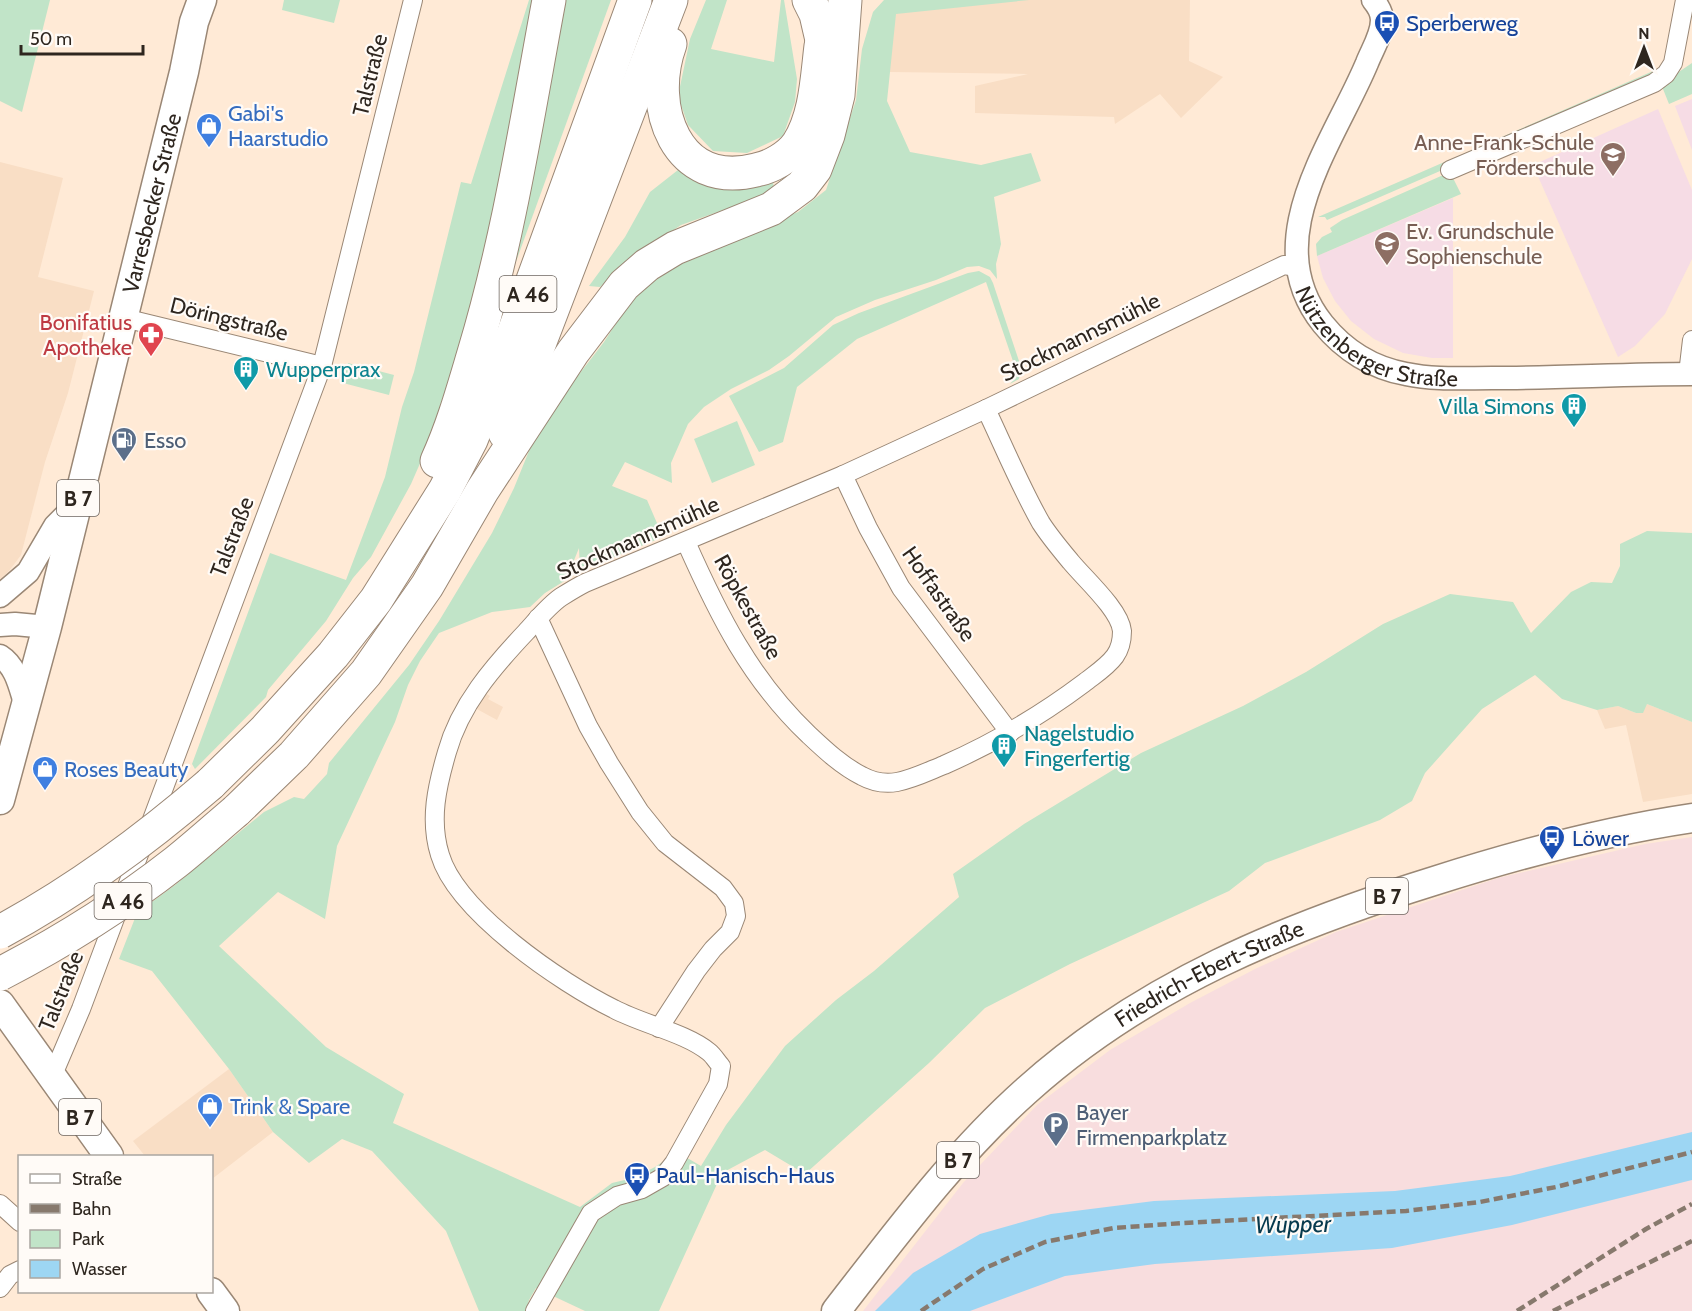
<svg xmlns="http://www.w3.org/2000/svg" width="1692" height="1311" viewBox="0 0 1692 1311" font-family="Cabin,sans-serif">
<rect width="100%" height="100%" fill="#ffead6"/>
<!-- built -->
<g fill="#f9dec5">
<polygon points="901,0 1190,0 1189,61 1223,77 1181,118 1160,94 1115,124 1114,117 975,113 975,86 1028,74 890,72 883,30"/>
<polygon points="0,162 63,178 38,277 94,291 68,393 45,462 21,555 9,571 0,579"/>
<polygon points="485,693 490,696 488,699 503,707 497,720 475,708"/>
<polygon points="1647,704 1692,722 1692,794 1643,802 1626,725 1605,729 1597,710 1618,706 1636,713"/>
<polygon points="229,1069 273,1132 212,1179 212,1156 145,1156 133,1141"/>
</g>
<!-- industrial -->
<polygon fill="#f8ddde" points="1692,837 1692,1311 863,1311 963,1183 1037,1105 1110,1050 1190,1003 1255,969 1336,932 1498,878 1645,844"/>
<!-- education -->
<g fill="#f6dce5">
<polygon points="1692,99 1692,150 1675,106"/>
<polygon points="1658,109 1692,190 1692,259 1665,314 1635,346 1618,357 1533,165"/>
<polygon points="1453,198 1453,358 1432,358 1403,353 1374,339 1351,321 1335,301 1323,278 1317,256"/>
</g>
<!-- green -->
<g fill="#c1e4c8">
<polygon points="0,0 50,0 22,112 0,101"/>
<polygon points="284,0 340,0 334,23 282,10"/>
<polygon points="529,0 534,0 484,265 432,436 411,484 371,557 353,578 326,621 268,690 266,697 195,769 192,764 270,553 346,580 385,477 402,407 414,372 461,182 471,184"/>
<polygon points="563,0 611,0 509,281"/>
<polygon points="706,0 727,0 711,49 774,62 781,0 784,0 797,79 795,102 783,136 747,153 713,151 688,125 678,96 690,39"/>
<polygon points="884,0 1029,0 896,14 887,101 910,152 981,165 1031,153 1041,181 994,197 1001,244 996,264 997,279 990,270 979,266 967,267 936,280 875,300 836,317 789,356 769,370 731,389 704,407 688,424 671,463 672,483 625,462 612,486 647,500 663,537 580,571 579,548 566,580 545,593 530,607 492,612 439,633 420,661 408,685 395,722 337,846 325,919 278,892 219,946 326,1047 404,1094 393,1123 580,1207 612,1183 633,1178 655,1167 677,1152 701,1166 726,1125 785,1046 836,1000 874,971 959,897 953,874 1024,824 1141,753 1243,706 1306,672 1383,624 1450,594 1513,602 1531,633 1571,592 1591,582 1612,583 1620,566 1620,544 1647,531 1692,533 1692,722 1647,704 1643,713 1636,713 1618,706 1597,710 1562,699 1535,675 1482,709 1425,773 1412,801 1380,820 1265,863 1229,891 1070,964 985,1008 929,1063 805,1174 765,1150 722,1173 659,1311 585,1311 536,1288 529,1300 526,1311 479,1311 446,1231 372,1151 342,1139 309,1163 273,1132 229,1069 152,971 119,959 137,913 175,885 264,812 294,797 304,799 327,774 329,763 409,665 439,621 492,533 514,488 531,446 570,386 604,342 633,297 678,264 704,248 798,212 826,190 856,100 862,49 873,12"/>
<polygon points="1692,63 1692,94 1669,104 1663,89 1664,82"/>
<polygon points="1660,68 1652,79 1327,220 1325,217 1318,217"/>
<polygon points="678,170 698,181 773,180 774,192 681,225 641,252 600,287 589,286 625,237 650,192"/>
<polygon points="1450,172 1461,194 1317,256 1316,244 1322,237 1332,232 1330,228 1342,220"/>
<polygon points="979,271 990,277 993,283 1021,367 1019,379 1010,384 1015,378 1016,370 986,282 857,339 797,387 783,442 759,452 729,396 784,368 833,325 859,313 968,273"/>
<polygon points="348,363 394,375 389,395 343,383"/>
<polygon points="737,421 755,465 712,483 694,439"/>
</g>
<!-- water -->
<polygon fill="#9dd6f3" points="1692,1132 1692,1180 1512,1225 1392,1248 1155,1264 1065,1276 970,1311 875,1311 913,1273 980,1234 1051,1214 1154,1201 1395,1191 1510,1176"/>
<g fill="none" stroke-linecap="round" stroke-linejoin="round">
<defs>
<g id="minor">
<polyline points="1450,170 1654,83 1666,74 1673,63 1685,0"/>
<polyline points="124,318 322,366"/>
<polyline points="1688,374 1692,340"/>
<polyline points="843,475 868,528 901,588 1010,733"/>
<path d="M686,542C718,614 750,679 809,735C825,750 842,766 862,776C873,782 885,784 897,782C913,779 929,771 944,765C994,743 1040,716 1084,683C1094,675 1107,667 1115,656C1120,649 1122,639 1122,631C1120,610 1085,579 1071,562C1061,550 1050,537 1041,523C1020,486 1004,447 986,409"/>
<polyline points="538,618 588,726 609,763 640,812 665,843 723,888 734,903 736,916 730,932 713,949 696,971 659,1028"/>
<polyline points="52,1077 81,1009 322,366 413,0"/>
<polyline points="0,1204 20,1222"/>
<polyline points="0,1288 10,1275 20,1270"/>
<path d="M535,1311L591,1213L617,1196L642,1189L663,1177L674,1163L718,1084L721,1066C717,1062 714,1056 709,1052C686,1033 642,1024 614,1009C561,983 457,912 440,855C429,820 437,786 447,752C460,705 493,667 526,632C537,620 548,606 561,597C569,592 577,587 585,583L843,475L986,409L1284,265L1297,267"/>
</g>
<g id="tertiary">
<path id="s1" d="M1373,0C1378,6 1382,12 1382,20C1382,35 1372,50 1367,63C1334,142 1256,241 1323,324C1344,350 1373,368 1406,374C1434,380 1463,378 1492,378C1559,378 1625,374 1692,374"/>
<polyline points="0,596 28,572 55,526 76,505"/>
<polyline points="0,625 15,624 47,627"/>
<path d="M0,656C17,667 20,688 26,706"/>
</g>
<g id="primary">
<path id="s2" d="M0,800L47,627L184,72L194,22L202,0"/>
<polyline points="0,1004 109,1156"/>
<polyline points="211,1292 225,1311"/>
<path id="s3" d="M836,1311C896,1234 954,1155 1027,1090C1144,985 1286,927 1434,881C1519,854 1604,831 1692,818"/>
</g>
<g id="motorway">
<polyline points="809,0 816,14 822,40"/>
<path d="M670,44C647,107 676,190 756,170C771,167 789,157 798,144C816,116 817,78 821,46"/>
<polyline points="505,433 671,0"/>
<path d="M437,461C453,426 463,390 474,353C509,237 527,118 549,0"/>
<polyline points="210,784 265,730 333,655 376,600 445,490 471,440 514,332 635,0"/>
<polyline points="236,811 294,755 366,673 427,586 482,491 573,352 624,285 647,265 675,248 771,209 802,186 815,169 828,135 838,95 845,0"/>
</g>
</defs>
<!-- minor casing -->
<use href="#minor" stroke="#9a8775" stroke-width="20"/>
<!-- tertiary casing -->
<use href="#tertiary" stroke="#9a8775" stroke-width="25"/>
<!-- primary casing -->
<use href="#primary" stroke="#9a8775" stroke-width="31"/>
<!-- motorway casing -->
<use href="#motorway" stroke="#9a8775" stroke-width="35"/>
<!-- minor -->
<use href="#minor" stroke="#fff" stroke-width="18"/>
<!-- tertiary -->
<use href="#tertiary" stroke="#fff" stroke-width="22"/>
<!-- primary -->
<use href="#primary" stroke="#fff" stroke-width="28"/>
<!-- motorway -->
<use href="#motorway" stroke="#fff" stroke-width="33"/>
<!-- rail -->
<g stroke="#87796d" stroke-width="4.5" stroke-dasharray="9 4.5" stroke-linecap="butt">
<polyline points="921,1311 983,1269 1045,1242 1114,1228 1183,1223 1406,1211 1480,1202 1556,1187 1692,1152"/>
<polyline points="1517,1311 1646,1229 1692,1204"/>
<polyline points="1553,1311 1692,1241"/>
</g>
<defs>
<g id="motorway-bridge">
<path d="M0,932C76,891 144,841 210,784"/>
<path d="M0,974C62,942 121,905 176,862C196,846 216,828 236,811"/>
</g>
</defs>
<!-- motorway-bridge casing -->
<use href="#motorway-bridge" stroke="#9a8775" stroke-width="35" stroke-linecap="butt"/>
<!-- motorway-bridge -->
<use href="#motorway-bridge" stroke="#fff" stroke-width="33"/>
</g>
<!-- icons -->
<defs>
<symbol id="bus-pin" viewBox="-11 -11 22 30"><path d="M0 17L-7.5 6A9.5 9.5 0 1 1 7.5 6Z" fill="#1a4fb4" stroke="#fffbf7"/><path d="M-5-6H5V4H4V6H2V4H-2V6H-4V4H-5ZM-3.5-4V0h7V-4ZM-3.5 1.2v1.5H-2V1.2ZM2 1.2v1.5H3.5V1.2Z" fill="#fff"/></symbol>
<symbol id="shop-pin" viewBox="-11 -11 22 30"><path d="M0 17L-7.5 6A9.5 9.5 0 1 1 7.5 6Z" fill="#3f7fe0" stroke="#fffbf7"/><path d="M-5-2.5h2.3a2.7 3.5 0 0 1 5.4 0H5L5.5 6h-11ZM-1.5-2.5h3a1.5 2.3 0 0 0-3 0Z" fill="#fff"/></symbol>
<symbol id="school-pin" viewBox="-11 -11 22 30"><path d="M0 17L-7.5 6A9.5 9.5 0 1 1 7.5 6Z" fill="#8d6e63" stroke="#fffbf7"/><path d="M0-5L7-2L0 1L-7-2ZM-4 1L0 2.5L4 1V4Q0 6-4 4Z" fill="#fff"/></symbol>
<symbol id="pharmacy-pin" viewBox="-11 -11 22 30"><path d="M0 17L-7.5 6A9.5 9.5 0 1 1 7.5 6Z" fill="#e0444e" stroke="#fffbf7"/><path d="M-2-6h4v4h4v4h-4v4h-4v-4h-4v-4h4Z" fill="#fff"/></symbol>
<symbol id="building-pin" viewBox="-11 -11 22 30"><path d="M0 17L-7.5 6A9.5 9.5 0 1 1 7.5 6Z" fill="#0f9aa8" stroke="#fffbf7"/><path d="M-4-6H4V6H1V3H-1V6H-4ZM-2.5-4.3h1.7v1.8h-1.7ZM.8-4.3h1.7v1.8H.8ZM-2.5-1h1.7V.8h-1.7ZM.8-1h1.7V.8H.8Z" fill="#fff"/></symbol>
<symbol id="fuel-pin" viewBox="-11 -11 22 30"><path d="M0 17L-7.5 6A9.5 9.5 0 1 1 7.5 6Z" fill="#5c6f8a" stroke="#fffbf7"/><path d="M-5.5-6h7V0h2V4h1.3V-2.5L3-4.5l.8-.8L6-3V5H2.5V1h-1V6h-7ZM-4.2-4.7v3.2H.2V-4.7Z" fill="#fff"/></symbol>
<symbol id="parking-pin" viewBox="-11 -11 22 30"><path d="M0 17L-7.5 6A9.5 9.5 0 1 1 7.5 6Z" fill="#5c6f8a" stroke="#fffbf7"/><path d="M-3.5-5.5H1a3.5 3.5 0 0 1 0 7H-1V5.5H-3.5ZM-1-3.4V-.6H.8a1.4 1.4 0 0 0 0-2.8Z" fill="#fff"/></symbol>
</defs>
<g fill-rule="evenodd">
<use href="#bus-pin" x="1372" y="8" width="30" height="40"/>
<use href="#shop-pin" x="194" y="111" width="30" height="40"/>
<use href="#school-pin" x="1598" y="140" width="30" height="40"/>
<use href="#school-pin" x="1372" y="229" width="30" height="40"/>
<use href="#pharmacy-pin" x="136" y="320" width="30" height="40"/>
<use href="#building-pin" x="231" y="354" width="30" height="40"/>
<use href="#building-pin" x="1559" y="391" width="30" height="40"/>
<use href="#fuel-pin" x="109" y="425" width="30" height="40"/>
<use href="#building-pin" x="989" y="731" width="30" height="40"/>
<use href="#shop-pin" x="30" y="754" width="30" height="40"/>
<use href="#bus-pin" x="1537" y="823" width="30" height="40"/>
<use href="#shop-pin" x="195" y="1091" width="30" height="40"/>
<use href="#parking-pin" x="1041" y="1110" width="30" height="40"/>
<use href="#bus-pin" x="622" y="1160" width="30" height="40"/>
</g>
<g text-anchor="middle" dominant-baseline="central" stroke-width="4.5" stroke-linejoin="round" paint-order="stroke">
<!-- shield labels -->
<g fill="#fffbf7" stroke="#6d6660" stroke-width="1.5">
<rect x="499.5" y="276" width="57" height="36" rx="4.5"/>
<rect x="57" y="480" width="42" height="36" rx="4.5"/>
<rect x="1366" y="878" width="42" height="36" rx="4.5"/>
<rect x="94.5" y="883" width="57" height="36" rx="4.5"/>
<rect x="59" y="1099" width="42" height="36" rx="4.5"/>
<rect x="937" y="1142" width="42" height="36" rx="4.5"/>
</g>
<g font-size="21" font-weight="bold" fill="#2e261f">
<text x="528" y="294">A 46</text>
<text x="78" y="498">B 7</text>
<text x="1387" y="896">B 7</text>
<text x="123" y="901">A 46</text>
<text x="80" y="1117">B 7</text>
<text x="958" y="1160">B 7</text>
</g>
<!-- transit labels -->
<g font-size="22" fill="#164399" stroke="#fffbf7" text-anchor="start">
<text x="1406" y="23">Sperberweg</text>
<text x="1572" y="838">Löwer</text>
<text x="656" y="1175">Paul-Hanisch-Haus</text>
</g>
<!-- street labels -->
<g font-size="22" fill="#2e261f" stroke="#fffbf7">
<text transform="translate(370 75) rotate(-76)">Talstraße</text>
<text stroke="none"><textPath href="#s2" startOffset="616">Varresbecker Straße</textPath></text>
<text transform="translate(229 319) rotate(14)">Döringstraße</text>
<text stroke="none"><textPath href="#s1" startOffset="404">Nützenberger Straße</textPath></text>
<text transform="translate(1080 337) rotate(-26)">Stockmannsmühle</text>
<text transform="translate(232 537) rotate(-69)">Talstraße</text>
<text transform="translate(638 538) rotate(-24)">Stockmannsmühle</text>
<text transform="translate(939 594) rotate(55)">Hoffastraße</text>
<text transform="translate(748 607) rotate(61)">Röpkestraße</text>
<text stroke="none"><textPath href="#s3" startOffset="510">Friedrich-Ebert-Straße</textPath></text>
<text transform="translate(61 991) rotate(-68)">Talstraße</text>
</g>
<!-- shop labels -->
<g font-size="22" fill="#366cbe" stroke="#fffbf7" text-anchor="start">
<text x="228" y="113">Gabi's<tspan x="228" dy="25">Haarstudio</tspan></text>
<text x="64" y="769">Roses Beauty</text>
<text x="230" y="1106">Trink &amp; Spare</text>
</g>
<!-- education labels -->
<g font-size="22" fill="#785e54" stroke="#fffbf7" text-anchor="end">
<text x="1594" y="142">Anne-Frank-Schule<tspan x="1594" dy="25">Förderschule</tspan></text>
<text x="1406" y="231" text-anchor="start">Ev. Grundschule<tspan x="1406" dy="25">Sophienschule</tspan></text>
</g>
<!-- health labels -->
<g font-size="22" fill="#be3a42" stroke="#fffbf7" text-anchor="end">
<text x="132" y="322">Bonifatius<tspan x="132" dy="25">Apotheke</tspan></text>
</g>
<!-- culture labels -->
<g font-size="22" fill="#0d838f" stroke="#fffbf7" text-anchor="start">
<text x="266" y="369">Wupperprax</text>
<text x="1554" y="406" text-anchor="end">Villa Simons</text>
<text x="1024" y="733">Nagelstudio<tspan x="1024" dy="25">Fingerfertig</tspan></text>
</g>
<!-- service labels -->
<g font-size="22" fill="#4e5e75" stroke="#fffbf7" text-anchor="start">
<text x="144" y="440">Esso</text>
<text x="1076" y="1112">Bayer<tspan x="1076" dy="25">Firmenparkplatz</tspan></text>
</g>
<!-- water labels -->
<g font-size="24" font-style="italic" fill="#073a4e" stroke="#fffbf7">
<text transform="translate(1293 1224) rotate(-1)">Wupper</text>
</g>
</g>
<!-- legend -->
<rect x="18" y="1155" width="195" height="138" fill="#fffbf7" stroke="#aba6a1" stroke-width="1.5"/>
<rect x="30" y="1174" width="30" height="9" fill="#ffffff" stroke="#aba6a1" stroke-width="1.5"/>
<text x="72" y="1185" font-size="18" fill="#2e261f">Straße</text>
<rect x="30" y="1204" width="30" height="9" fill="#87796d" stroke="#aba6a1" stroke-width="1.5"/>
<text x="72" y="1215" font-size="18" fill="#2e261f">Bahn</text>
<rect x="30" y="1230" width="30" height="18" fill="#c1e4c8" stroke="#aba6a1" stroke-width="1.5"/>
<text x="72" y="1245" font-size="18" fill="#2e261f">Park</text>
<rect x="30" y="1260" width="30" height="18" fill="#9dd6f3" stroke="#aba6a1" stroke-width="1.5"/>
<text x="72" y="1275" font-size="18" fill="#2e261f">Wasser</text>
<!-- north arrow -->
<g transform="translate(1644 48)" stroke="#fffbf7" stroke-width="4.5" paint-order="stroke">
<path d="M0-4.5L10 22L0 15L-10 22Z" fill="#2e261f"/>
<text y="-9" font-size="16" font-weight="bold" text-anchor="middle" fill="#2e261f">N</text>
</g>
<!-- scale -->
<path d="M21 45v9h122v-9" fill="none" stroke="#2e261f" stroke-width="3"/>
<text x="30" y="45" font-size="18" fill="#2e261f" stroke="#fffbf7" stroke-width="4.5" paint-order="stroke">50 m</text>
</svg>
